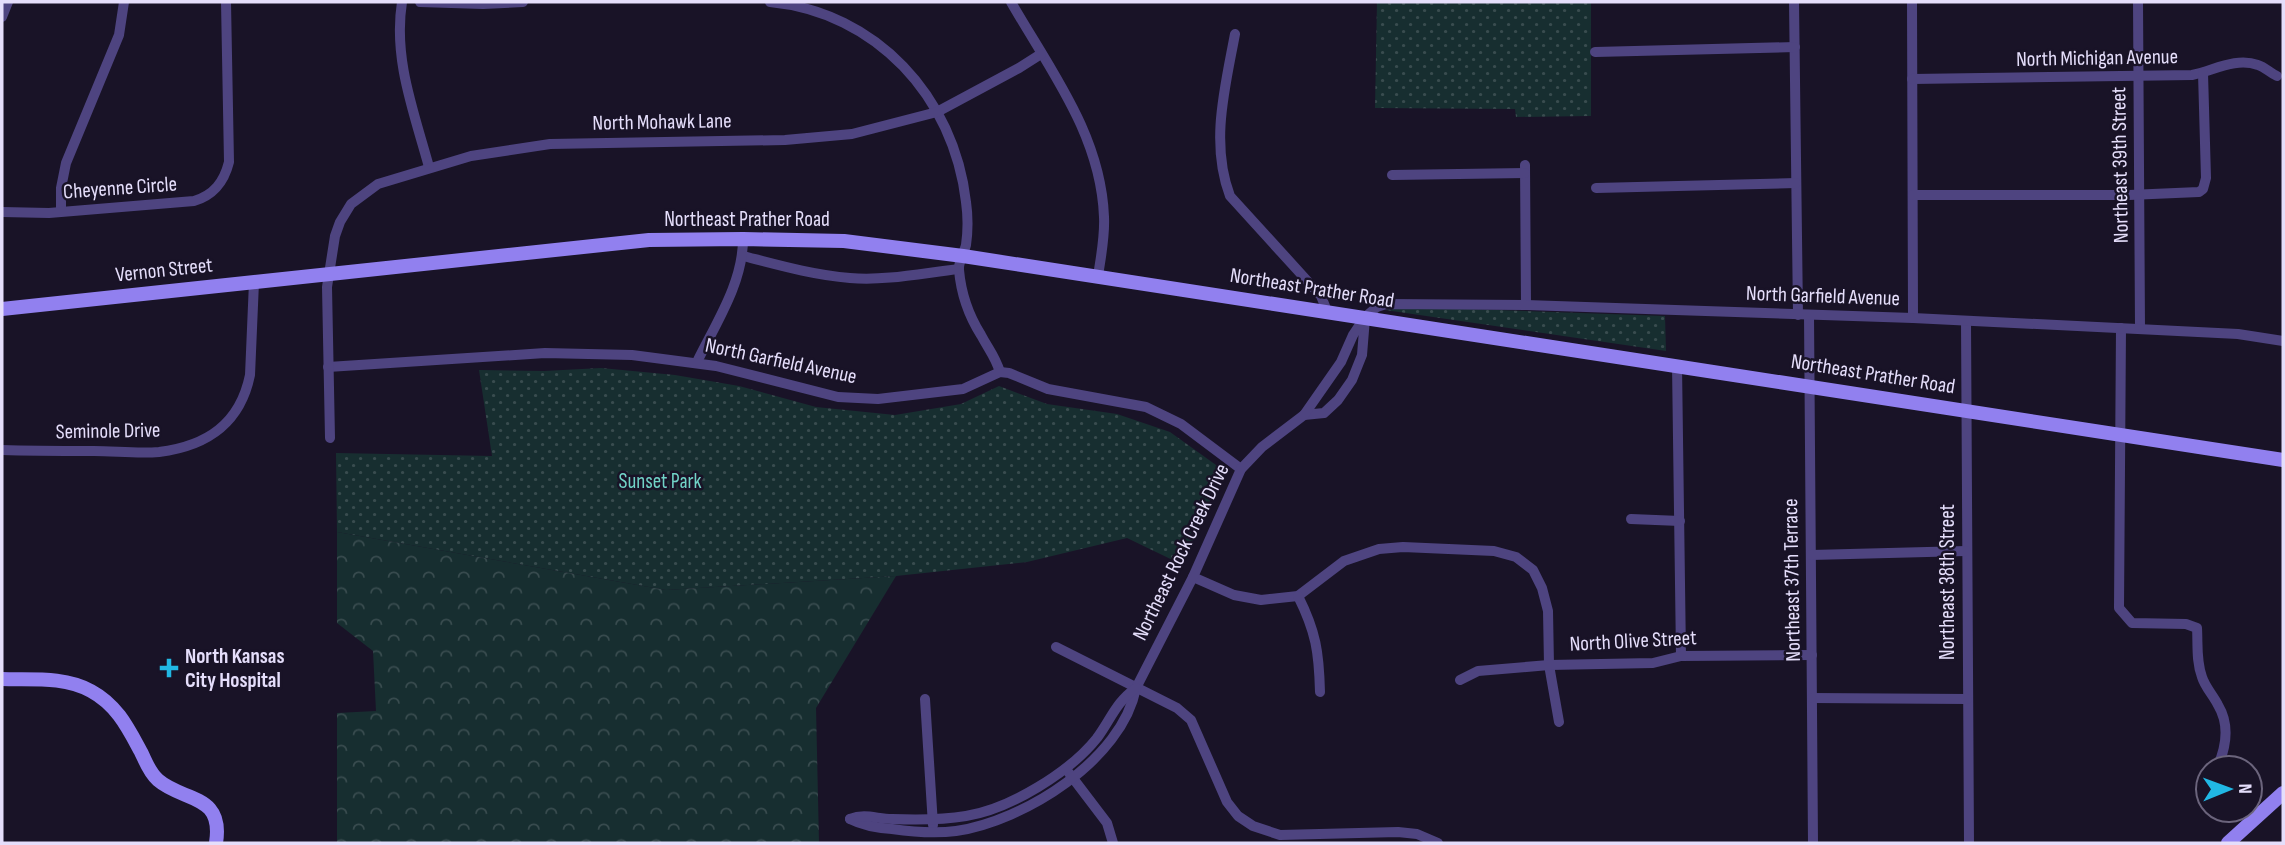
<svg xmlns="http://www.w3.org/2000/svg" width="2285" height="845" viewBox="0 0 2285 845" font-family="'Sofia Sans Condensed',sans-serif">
<defs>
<pattern id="grass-dots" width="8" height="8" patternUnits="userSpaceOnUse" patternTransform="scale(1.75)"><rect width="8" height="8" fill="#172e30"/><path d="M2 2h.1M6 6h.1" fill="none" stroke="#394c4f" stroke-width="1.8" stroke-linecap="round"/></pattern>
<pattern id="forest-crowns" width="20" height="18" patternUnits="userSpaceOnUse" patternTransform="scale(1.75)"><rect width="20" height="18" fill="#172e30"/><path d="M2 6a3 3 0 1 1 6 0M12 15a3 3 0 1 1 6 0" fill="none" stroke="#394c4f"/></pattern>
</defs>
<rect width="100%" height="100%" fill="#191327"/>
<!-- grass -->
<g fill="url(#grass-dots)">
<polygon points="1377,2 1591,2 1591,116 1516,117 1515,109 1375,108"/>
<polygon points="1410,307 1665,316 1666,351 1385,310"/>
<polygon points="601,368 675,375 739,386 816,407 895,415 961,404 999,386 1047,404 1117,414 1170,432 1223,470 1183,565 1127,538 1027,562 896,576 666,590 337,532 336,453 492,456 479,370 544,371"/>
</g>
<!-- forest -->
<polygon fill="url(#forest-crowns)" points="337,532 666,590 896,576 816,708 819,843 337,843 337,713 376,711 373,651 337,623"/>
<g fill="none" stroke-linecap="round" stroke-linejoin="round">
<!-- street -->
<g stroke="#4e4480" stroke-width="10">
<path d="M402,2C393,59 414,112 429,167"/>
<polyline points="420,2 483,4 523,2"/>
<path d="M770,2C876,12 954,97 966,202C968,216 968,231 966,245C964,253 958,262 959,270C961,293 969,316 981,335C989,350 995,356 1000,372"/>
<path d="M1011,2C1050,70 1101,135 1104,217C1105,237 1101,256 1098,276"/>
<polyline points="1794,2 1798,315"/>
<polyline points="1912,2 1913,318"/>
<polyline points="2138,2 2140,328"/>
<polyline points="2,17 8,2"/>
<path d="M1235,34C1225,88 1210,143 1230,196L1321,296L1327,311"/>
<polyline points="1595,52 1795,47"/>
<path d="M1912,79L2192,75C2213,71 2235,57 2258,65C2265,67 2270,73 2277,76"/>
<polyline points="1525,165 1526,305"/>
<polyline points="1392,175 1525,173"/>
<polyline points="1596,188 1796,183"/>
<polyline points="1913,195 2129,195 2199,192 2203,189 2206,178 2203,73"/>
<polyline points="61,211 61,188 66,163 119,35 124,2"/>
<path d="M2,212L49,213L194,201C214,195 224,182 229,162L226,2"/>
<path d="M743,256C778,265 813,275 850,278C886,281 923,273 959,269"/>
<polyline points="1809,315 1813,843"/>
<polyline points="1966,321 1969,843"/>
<path d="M2121,328L2119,608L2132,623L2186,624L2197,628C2198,644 2196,661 2202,677C2205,687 2213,695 2218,705C2230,725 2226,748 2217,768"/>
<path d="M697,362C716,323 743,283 743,239"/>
<polyline points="1677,365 1681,656"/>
<polyline points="328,367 545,353 632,355 716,366 838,397 878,399 963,389 1000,372 1009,373 1048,389 1146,407 1181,424 1241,469"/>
<polyline points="1304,415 1324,413 1338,400 1352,380 1362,355 1365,318"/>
<polyline points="330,438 327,287 335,236 340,222 351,204 378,184 471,156 550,144 785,140 852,134 937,112 1019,68 1041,54"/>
<path d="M2,450C32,451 63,451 94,451C115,451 138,454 159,452C207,446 240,424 250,375L254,282"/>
<polyline points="1631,519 1680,521"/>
<polyline points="1811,555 1966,551"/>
<polyline points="1193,577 1234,595 1261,600 1298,596 1344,561 1379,549 1403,547 1494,551 1516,557 1533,570 1542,588 1548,611 1549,665 1559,722"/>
<path d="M1298,596C1316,632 1319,652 1320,692"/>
<polyline points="1056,647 1177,708 1191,720 1227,802 1238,816 1253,826 1280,835 1398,832 1417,834 1438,843"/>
<polyline points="1460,680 1478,671 1549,665 1653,663 1681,656 1812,655"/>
<polyline points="1812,698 1967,699"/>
<polyline points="925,699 933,825"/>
<polyline points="1069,773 1107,823 1113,843"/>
<polyline points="2204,798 2208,789"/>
<path d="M850,819C864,826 876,828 892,829C913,832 934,834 956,831C1024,821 1122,760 1136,688L1193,577L1241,469L1262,447L1304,415L1341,362L1353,335L1365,317L1377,307L1386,304L1526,305L1913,318L2238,334L2283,341"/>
<path d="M850,819C865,813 877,819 892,819C917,820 942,820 966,816C1010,809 1070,772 1097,738C1111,719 1116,702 1136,688"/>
</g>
<!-- secondary -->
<g stroke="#9180ef" stroke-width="14">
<polyline points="2,309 649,240 743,239 844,241 963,256 2283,460"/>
<path d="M2,679C31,680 64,676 91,691C117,705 128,728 141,752C146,762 149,772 158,780C183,802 224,793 216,843"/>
<polyline points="2228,843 2283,793"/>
</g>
</g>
<!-- markers -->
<path fill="#21b8e4" stroke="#191327" stroke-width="2.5" d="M165.5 657.5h7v7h7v7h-7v7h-7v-7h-7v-7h7z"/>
<g text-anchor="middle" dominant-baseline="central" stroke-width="5" stroke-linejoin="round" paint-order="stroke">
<!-- street labels -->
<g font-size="21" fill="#e5defb" stroke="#191327">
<text transform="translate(2097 58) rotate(-1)">North Michigan Avenue</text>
<text transform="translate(662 122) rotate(-1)">North Mohawk Lane</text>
<text transform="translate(2120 165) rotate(-91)">Northeast 39th Street</text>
<text transform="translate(120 188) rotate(-4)">Cheyenne Circle</text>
<text x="747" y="219">Northeast Prather Road</text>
<text transform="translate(164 270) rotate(-6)">Vernon Street</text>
<text transform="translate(1312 288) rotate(9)">Northeast Prather Road</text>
<text transform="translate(1823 296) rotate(2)">North Garfield Avenue</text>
<text transform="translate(781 361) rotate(12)">North Garfield Avenue</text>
<text transform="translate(1873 374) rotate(9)">Northeast Prather Road</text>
<text transform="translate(108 431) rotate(-1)">Seminole Drive</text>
<text transform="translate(1181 552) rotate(-64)">Northeast Rock Creek Drive</text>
<text transform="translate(1792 580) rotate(-91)">Northeast 37th Terrace</text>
<text transform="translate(1947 582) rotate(-90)">Northeast 38th Street</text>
<text transform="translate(1633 641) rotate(-3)">North Olive Street</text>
</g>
<!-- park labels -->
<g font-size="21" fill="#71d3c7" stroke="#191327">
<text x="660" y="481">Sunset Park</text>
</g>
<!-- poi labels -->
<g font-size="21" font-weight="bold" fill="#e5defb" stroke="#191327" text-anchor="start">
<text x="185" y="656">North Kansas<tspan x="185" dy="24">City Hospital</tspan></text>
</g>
</g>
<!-- border -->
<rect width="2285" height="845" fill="none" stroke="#e5defb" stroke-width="7"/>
<!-- north arrow -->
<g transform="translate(2229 789) rotate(89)"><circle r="33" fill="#191327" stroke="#6b647c" stroke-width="2"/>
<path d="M0-5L12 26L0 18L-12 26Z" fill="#21b8e4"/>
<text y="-10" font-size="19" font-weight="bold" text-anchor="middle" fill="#e5defb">N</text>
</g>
</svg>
